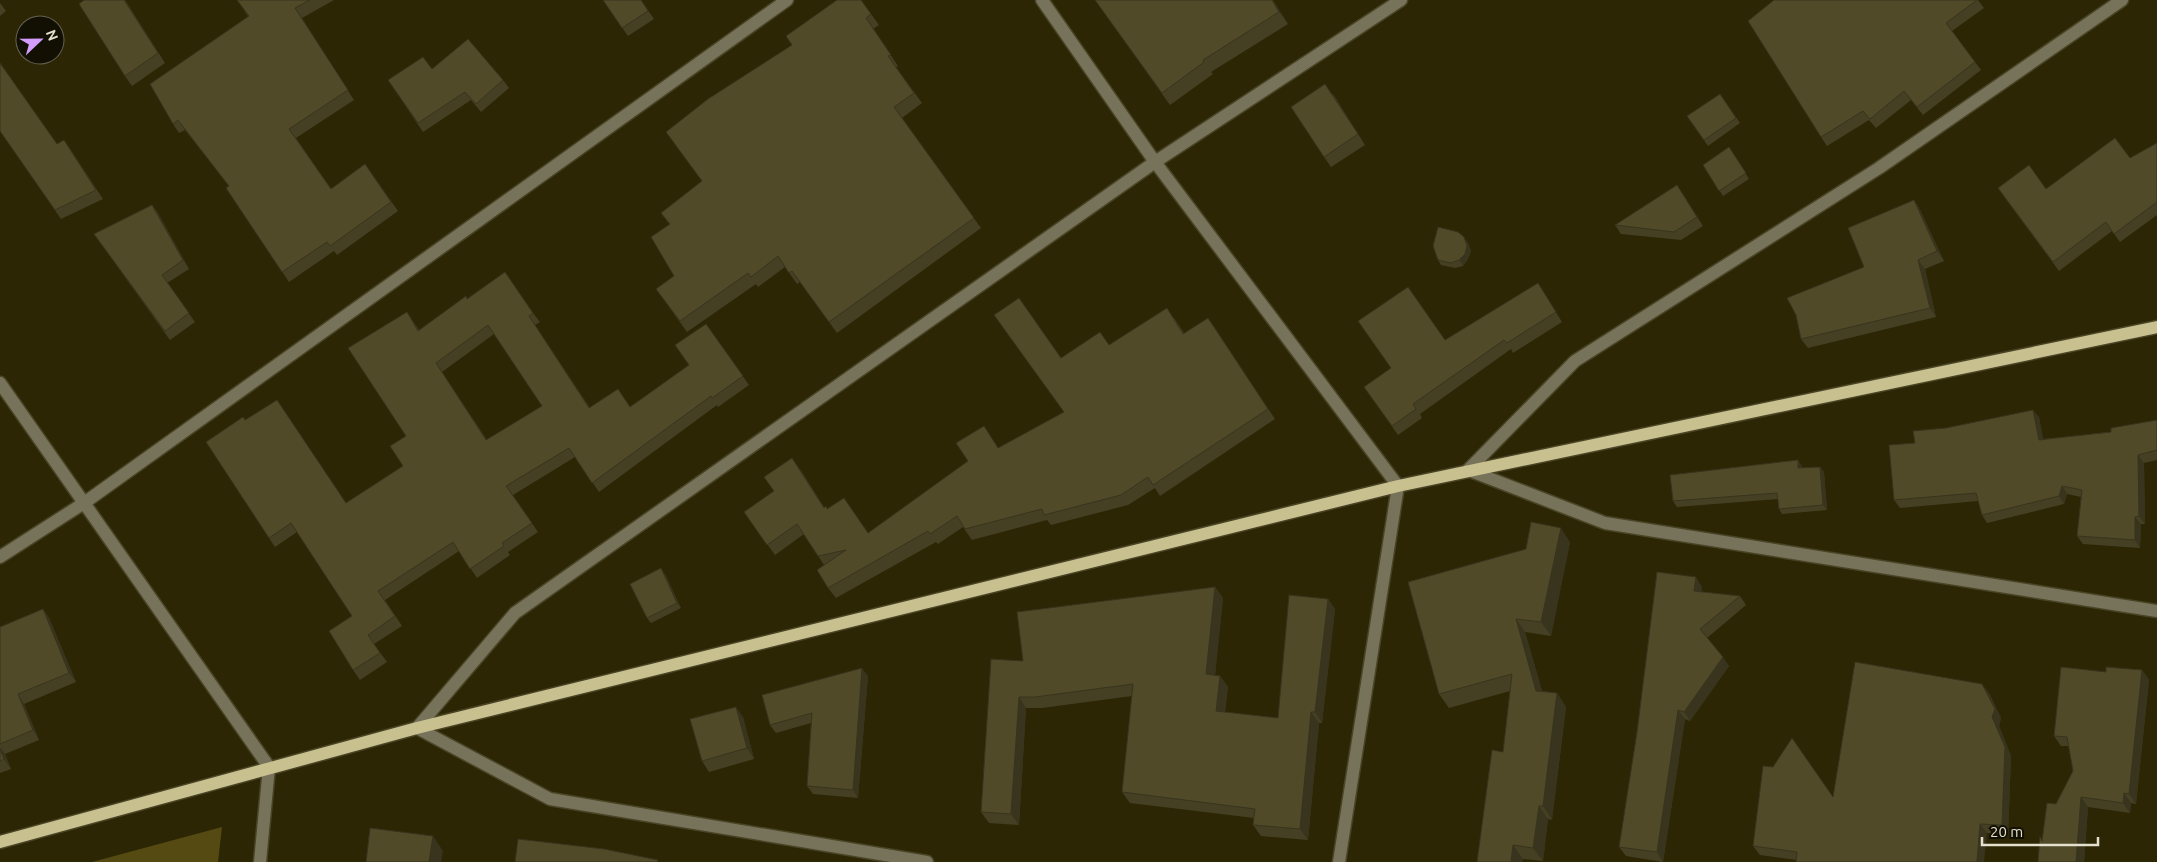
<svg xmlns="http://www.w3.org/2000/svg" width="2157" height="862" viewBox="0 0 2157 862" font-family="Ubuntu,sans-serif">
<rect width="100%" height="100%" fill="#2c2605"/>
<!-- green -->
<polygon fill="#544a12" points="222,827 218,862 92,862"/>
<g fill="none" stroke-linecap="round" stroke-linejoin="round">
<defs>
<g id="minor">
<polyline points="1042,0 1155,162 1398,486 1339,862"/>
<polyline points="2122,0 1879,168 1575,361 1468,470 1605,523 2157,611"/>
<polyline points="0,383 269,767 260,862"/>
<polyline points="0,557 84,503 787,0"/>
<polyline points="927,862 550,799 417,728 515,613 1155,162 1401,0"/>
</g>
<polyline id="major" points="0,842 417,728 1398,486 2157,327"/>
</defs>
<!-- minor casing -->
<use href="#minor" stroke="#494425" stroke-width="15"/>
<!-- major casing -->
<use href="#major" stroke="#494425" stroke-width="15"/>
<!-- minor -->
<use href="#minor" stroke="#77735b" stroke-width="12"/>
<!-- major -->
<use href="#major" stroke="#c9c08f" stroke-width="12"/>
</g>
<!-- wall -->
<g fill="#454023" fill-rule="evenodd">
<polygon points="84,0 125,0 165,63 132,86 125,76"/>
<polygon points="237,0 334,0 302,18 354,100 296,138 331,189 365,164 398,211 337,255 334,251 289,282 226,188 229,186 185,130 179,133 173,124 248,16"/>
<polygon points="603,0 641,0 654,19 628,36"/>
<polygon points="861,0 879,25 873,29 898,66 896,67 922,103 902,118 981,228 837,333 800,282 797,284 785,267 758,287 756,284 687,332 656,289 674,276 670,225 661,213 702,181 792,45"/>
<polygon points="1095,0 1273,0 1288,24 1211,72 1213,74 1170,105"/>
<polygon points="1774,0 1978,0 1984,8 1952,31 1981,70 1923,115 1911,100 1876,128 1869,120 1827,146 1821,137"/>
<polygon points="0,3 6,11 0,16"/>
<polygon points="432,69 503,80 509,88 481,112 471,100 423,132 388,80"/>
<polygon points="1333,94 1365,145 1331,167 1324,157"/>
<polygon points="1720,94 1740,123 1708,146 1687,116"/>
<polygon points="0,131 57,144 70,149 103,199 61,219"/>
<polygon points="2157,143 2157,215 2120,242 2112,231 2059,271 2004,197 2046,189 2130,158"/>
<polygon points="1729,147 1749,179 1723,196 1703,165"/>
<polygon points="1683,194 1703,226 1681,240 1621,234 1615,225"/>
<polygon points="1914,200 1920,210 1944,261 1925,269 1936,317 1808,348 1801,339 1864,267"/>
<polygon points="152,205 158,213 189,269 167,283 195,322 170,340 94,234"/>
<polygon points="1468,243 1471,251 1468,259 1463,266 1455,268 1441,265 1438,260"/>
<polygon points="1544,293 1562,322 1513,353 1511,349 1420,414 1422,418 1398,435 1364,387 1445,340"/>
<path d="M467,299L533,313L540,322L535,325L590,408L630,407L689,365L706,324L749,385L718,407L717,405L599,492L575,457L513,495L538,532L508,552L510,555L477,578L459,551L385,600L402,626L374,644L387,662L360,680L353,670L352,616L297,532L275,547L269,538L245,420L346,503L403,466L406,436L407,312L419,330ZM494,334L542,406L487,440L442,372Z"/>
<polygon points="1174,318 1184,333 1215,328 1275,419 1160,496 1155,488 1128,505 1051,525 1047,520 972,540 963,527 938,544 936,542 836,598 828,588 824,565 804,534 775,555 744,512 774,491 800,469 824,507 868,533 999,448 1064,412 1061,358 1109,345"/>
<polygon points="2039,417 2043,439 2111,432 2157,420 2157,460 2144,463 2145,524 2141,524 2140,548 2083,544 2077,536 2081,497 2067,494 2064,504 1987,523 1982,515 1978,501 1900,508 1894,500 1915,443 1946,428"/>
<polygon points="1802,466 1802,468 1820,467 1824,472 1827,510 1782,514 1779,509 1778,499 1677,507 1673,501"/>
<polygon points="1570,542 1551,636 1525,632 1542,691 1557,693 1566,707 1552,820 1548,819 1543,861 1523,859 1522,862 1477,862 1503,752 1510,691 1449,708 1439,694"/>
<polygon points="665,574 681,608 651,623 647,618"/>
<polygon points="1215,587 1223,598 1215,675 1220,676 1228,687 1225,712 1278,718 1328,599 1335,609 1322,723 1319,723 1308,840 1261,836 1253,825 1254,818 1130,803 1122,792 1132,696 1042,708 1026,708 1019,825 989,823 981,812 1023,661"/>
<polygon points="1702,587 1701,592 1740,596 1746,605 1707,638 1729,666 1690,721 1685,719 1663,862 1626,856 1619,847"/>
<polygon points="43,609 49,618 76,682 24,704 39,740 5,754 11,769 0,773 0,627"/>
<polygon points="2142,670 2149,680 2136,804 2131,803 2130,813 2088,807 2084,862 2038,862 2043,839 2056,804 2073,771 2069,746 2061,746 2054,736"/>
<polygon points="868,676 858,798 813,794 807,786 811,723 776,733 770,725"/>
<polygon points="1989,693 2001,718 1999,726 2011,756 2008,835 1987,833 1797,860 1760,855 1753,846 1833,796"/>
<polygon points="743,717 754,759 709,772 702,761"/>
</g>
<!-- shaded-wall -->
<g fill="#38341d">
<polygon points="1272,0 1273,0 1288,24 1279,12"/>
<polygon points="1914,200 1920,210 1944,261 1937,251"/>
<polygon points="152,205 158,213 189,269 183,260"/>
<polygon points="1464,237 1468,243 1471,251 1468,259 1463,266 1459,260"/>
<polygon points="1918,260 1925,269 1936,317 1930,308"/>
<polygon points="2033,410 2039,417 2045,448 2039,440"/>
<polygon points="2138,455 2144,463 2145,524 2139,516"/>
<polygon points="792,458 800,469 831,518 824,508"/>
<polygon points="1798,460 1802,466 1802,474 1798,468"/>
<polygon points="1820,467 1824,472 1827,510 1823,505"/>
<polygon points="2062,486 2067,494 2064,504 2059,496"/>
<polygon points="2135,517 2141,524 2140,548 2135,540"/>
<polygon points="1561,528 1570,542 1551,636 1541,622"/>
<polygon points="661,568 665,574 681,608 677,603"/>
<polygon points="1696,577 1702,587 1700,600 1694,591"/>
<polygon points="1215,587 1223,598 1214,685 1206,674"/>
<polygon points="1328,599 1335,609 1322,723 1315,712"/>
<polygon points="43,609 49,618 76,682 69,673"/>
<polygon points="1516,619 1525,632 1546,704 1536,691"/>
<polygon points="1723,657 1729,666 1690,721 1684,712"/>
<polygon points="862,668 868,676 858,798 853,790"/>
<polygon points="2142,670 2149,680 2136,804 2129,794"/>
<polygon points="1220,676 1228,687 1223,722 1216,711"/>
<polygon points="1982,684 1989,693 2001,718 1999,726 2011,756 2008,835 2002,825 1992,717"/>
<polygon points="1557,693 1566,707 1552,820 1543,806"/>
<polygon points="18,694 24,704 39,740 33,730"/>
<polygon points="1019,697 1026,708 1019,825 1011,814"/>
<polygon points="736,707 743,717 754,759 747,748"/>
<polygon points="1678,710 1685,719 1663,862 1657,852"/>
<polygon points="1311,712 1319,723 1308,840 1300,829"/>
<polygon points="0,747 5,754 11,769 4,759"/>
<polygon points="2124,793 2131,803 2130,813 2123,803"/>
<polygon points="2081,797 2088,807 2084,862 2076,862"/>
<polygon points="1539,806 1548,819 1543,861 1533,848"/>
<polygon points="1980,824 1987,833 1984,862 1977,862"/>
<polygon points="433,836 443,851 441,862 429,862"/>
<polygon points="1513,845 1523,859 1522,862 1511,862"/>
</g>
<!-- building -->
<g fill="#504a29" stroke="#38341d" fill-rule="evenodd">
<polygon points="84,0 124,0 158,53 125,76 79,4"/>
<polygon points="237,0 310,0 295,8 348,90 289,129 331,189 365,164 391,202 330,246 327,242 282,272 226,188 229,186 178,120 173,124 150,84 249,16"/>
<polygon points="603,0 641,0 648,11 622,28"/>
<polygon points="837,0 861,0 871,14 866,18 891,55 888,56 914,93 894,107 974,218 829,322 792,271 789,273 778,256 751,277 748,273 680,321 656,289 674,276 651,237 670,224 661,213 702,181 666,132 708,99 792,45 786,36"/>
<polygon points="1095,0 1272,0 1279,12 1203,60 1204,62 1162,93"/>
<polygon points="1774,0 1977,0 1946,23 1975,62 1917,107 1904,91 1870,119 1863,111 1821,137 1748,21"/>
<polygon points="468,39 503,80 476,104 465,92 418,123 388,80 423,57 432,69"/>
<polygon points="0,63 57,144 64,140 96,190 55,210 0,131"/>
<polygon points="1325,84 1358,134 1324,157 1291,107"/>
<polygon points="1720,94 1736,118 1704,140 1687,116"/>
<polygon points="2115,138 2130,158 2157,143 2157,202 2114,234 2106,222 2053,262 1998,188 2029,165 2046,189"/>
<polygon points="1729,147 1746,173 1719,191 1703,165"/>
<polygon points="1677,185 1697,217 1674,232 1615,225"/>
<polygon points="1914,200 1937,251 1918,260 1930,308 1801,339 1796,315 1787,298 1864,267 1848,228"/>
<polygon points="152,205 183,260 162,275 189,313 165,331 94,234"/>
<polygon points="1438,227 1458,232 1464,237 1467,246 1465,254 1459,260 1451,263 1438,260 1433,246"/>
<path d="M505,272L533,313L529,316L589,408L618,389L630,407L689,365L675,345L706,324L743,376L712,398L711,396L592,483L569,448L506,486L532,523L502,543L504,546L470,569L453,542L378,591L395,616L368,635L380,653L353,670L329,631L352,616L291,523L269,538L206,442L243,417L245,420L277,400L346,503L403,466L390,446L406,436L348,348L407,312L418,331L466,296L467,299ZM488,325L542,406L486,440L436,363Z"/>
<polygon points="1538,283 1556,312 1507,343 1504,340 1413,404 1416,409 1392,426 1364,387 1391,368 1358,321 1408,287 1445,340"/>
<polygon points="1019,298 1061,358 1100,332 1109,345 1167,308 1183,334 1208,318 1268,409 1153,485 1148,477 1121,495 1044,515 1042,509 965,529 957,516 930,534 928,531 828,588 817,570 846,550 818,556 797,524 767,545 744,512 774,491 764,477 792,458 824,508 826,506 827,509 844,498 868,533 968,461 956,443 984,426 998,448 1064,412 994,315"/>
<polygon points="2033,410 2039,440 2111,432 2111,428 2157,420 2157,450 2138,455 2139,516 2135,517 2135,540 2077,536 2082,490 2062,486 2059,496 1982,515 1976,493 1894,500 1889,445 1915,443 1913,431 1946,428"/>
<polygon points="1798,460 1798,468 1820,467 1823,505 1779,509 1777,493 1673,501 1670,475"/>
<polygon points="1531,522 1561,528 1541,622 1516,619 1536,691 1557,693 1543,806 1539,806 1533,848 1513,845 1511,862 1477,862 1492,750 1503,752 1512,674 1439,694 1408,582 1526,549"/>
<polygon points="661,568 677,603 647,618 630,584"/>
<polygon points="1657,572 1696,577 1694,591 1740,596 1700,629 1723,657 1684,712 1678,710 1657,852 1619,847 1637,732"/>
<polygon points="1215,587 1206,674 1220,676 1216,711 1278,718 1289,595 1328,599 1315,712 1311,712 1300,829 1253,825 1255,809 1122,792 1133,684 1035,697 1019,697 1011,814 981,812 991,659 1023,661 1017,612"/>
<polygon points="43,609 69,673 18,694 33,730 0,744 0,627"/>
<polygon points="1855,662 1982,684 1995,709 1992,717 2005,747 2002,825 1980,824 1977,862 1796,862 1797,852 1753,846 1763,766 1773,767 1792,738 1833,797"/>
<polygon points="2061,667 2106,672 2106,667 2142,670 2129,794 2124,793 2123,803 2081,797 2076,862 2038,862 2040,836 2042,841 2047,803 2056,804 2073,771 2067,737 2054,736"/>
<polygon points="862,668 853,790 807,786 812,713 770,725 762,695"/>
<polygon points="736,707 747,748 702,761 690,719"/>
<polygon points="0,749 4,759 0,761"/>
<polygon points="370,828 433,836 429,862 366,862"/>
<polygon points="518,839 604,849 658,860 657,862 515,862"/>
</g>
<!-- north arrow -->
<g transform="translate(40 40) rotate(68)"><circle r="24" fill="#120f03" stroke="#666354"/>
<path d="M0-4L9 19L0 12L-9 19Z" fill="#d29dfd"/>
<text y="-8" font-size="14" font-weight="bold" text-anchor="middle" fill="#e3e0cd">N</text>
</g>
<!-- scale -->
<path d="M1982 837v8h116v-8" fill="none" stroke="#e3e0cd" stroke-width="2.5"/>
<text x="1990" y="837" font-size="15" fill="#e3e0cd" stroke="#120f03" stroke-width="4" paint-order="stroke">20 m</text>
</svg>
